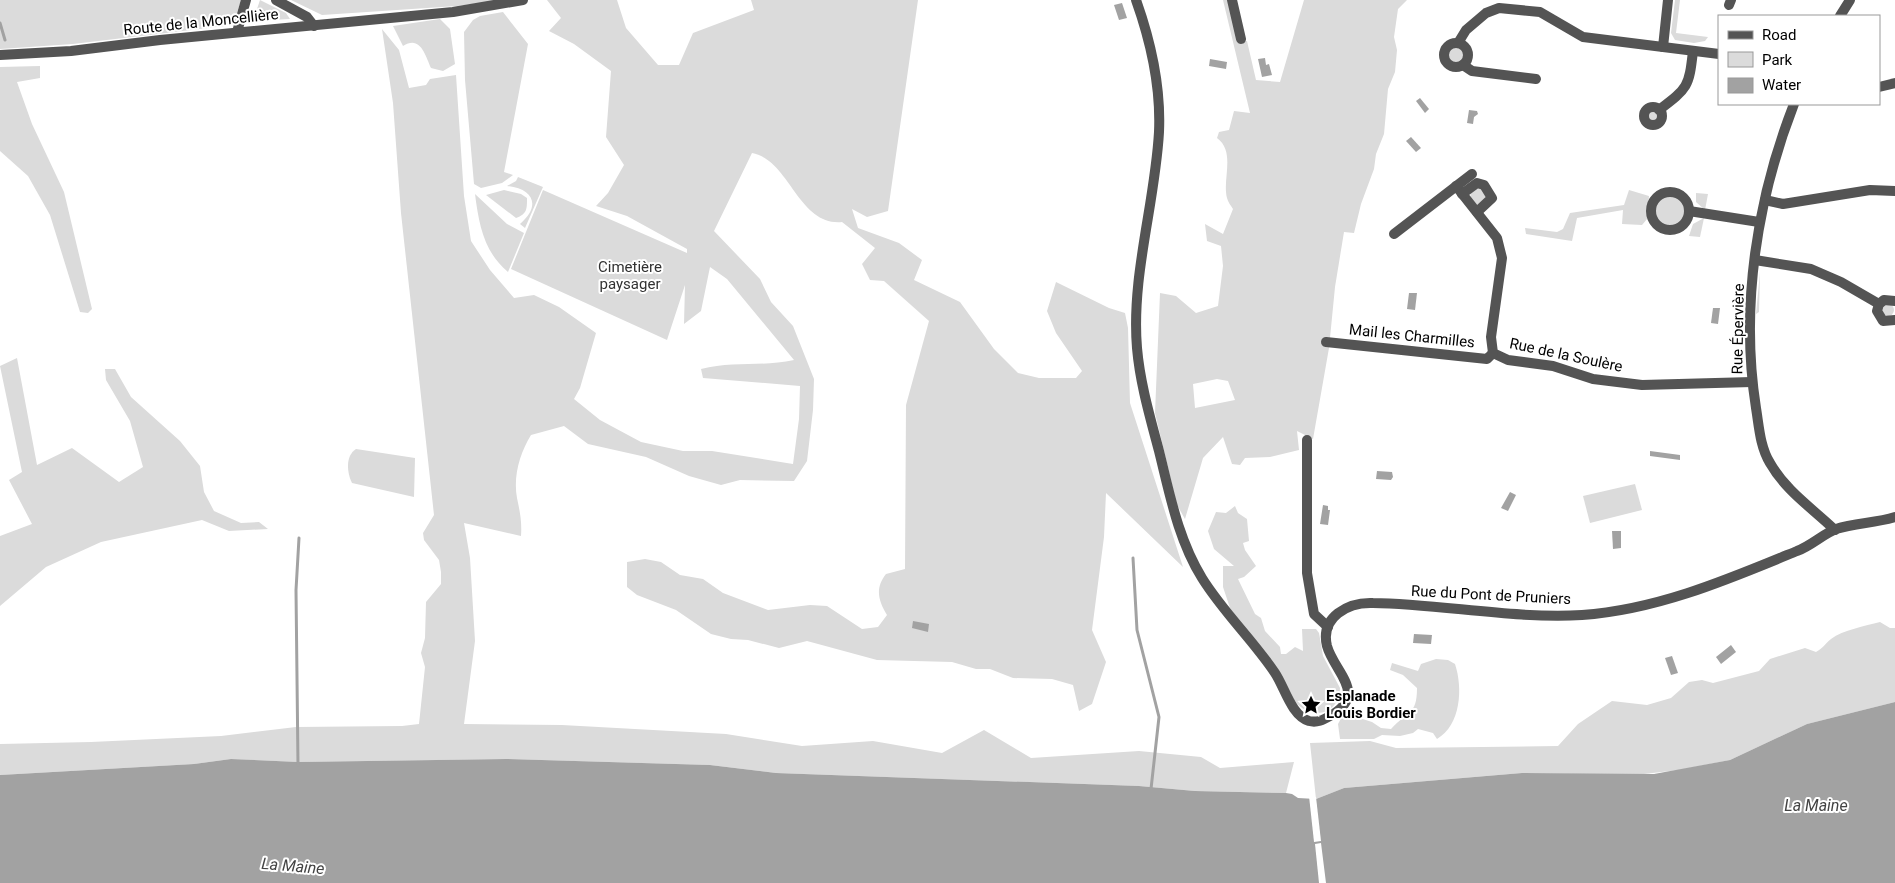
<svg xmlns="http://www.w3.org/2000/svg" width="1895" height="883" viewBox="0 0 1895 883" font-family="Roboto,sans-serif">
<rect width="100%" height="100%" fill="#fff"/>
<!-- green -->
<g fill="#dbdbdb" fill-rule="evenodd">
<polygon points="0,0 241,0 235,19 225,26 73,44 0,49"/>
<polygon points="260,0 286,13 290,19 253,21"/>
<polygon points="291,0 503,0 457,6 322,15"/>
<path d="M547,0H617L626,28L658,65H679L693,33L754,10L751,0H918L888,211L867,217L852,209L858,228L899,243L922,260L914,280L960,302L994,349L1018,373L1039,378H1076L1082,371L1056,333L1047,311L1056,282L1109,308L1125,313L1128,328L1130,403L1183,567L1106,493L1104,537L1092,630L1106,662L1092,704L1079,711L1073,685L1052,679L1013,678L990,669H976L952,662L877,660L807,641L779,648L748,640L731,639L711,634L676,610L637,595L627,587V562L645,559L661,562L680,575L703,579L723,593L768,610L810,605L827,606L862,629L878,627L887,615C878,600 875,588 886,574L905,569L906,405L929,321L884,281L870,280L862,264L875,248L842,222C798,226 790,160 752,153L714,231L760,279L771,302L793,326L814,379L813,410L807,461L794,481L740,480L721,485L689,476L646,457L588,444L564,426L531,435C520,453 513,476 517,498C520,512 522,522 521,536L464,523L470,558L475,641L464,724L562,725L726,734L802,746L873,741L942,753L984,730L1031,758L1139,751L1201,757L1220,768L1294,762L1286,793L1195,791L1139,786L776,773L710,765L506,759L298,762L231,759L194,764L0,775V744L91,742L221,736L296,727L402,726L419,724L425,667L421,653L425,638L426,602L441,584V572L439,560L424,540L423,533L434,515L401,213L393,103L382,29L399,50L409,88L426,85L430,79L456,75L464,196L471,241L490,270L514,298L534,295L559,307L596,333L580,388L574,399L600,420L641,442L683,451H712L793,464L799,419L800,386L703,378L701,369C732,361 763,367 794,360L727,279L710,267L701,311L684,324L685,285L667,340L511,269L543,190L687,253V249L627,216L596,206L608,193L624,165L606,137L611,71L574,44L549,31L561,18Z"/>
<path d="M1223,0H1229L1239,42L1247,41L1256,80L1280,82L1304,0H1407L1398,9L1394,37L1397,50L1395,72L1388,89L1384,134L1376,154L1374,169L1361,204L1354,233L1344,232L1335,287L1329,348L1313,439L1297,431L1299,450L1270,457L1245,458L1240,465L1232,464L1223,437L1203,458L1185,519L1177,505L1155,413L1160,293L1176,296L1196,313L1218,306L1223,266L1221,246L1207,241L1205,224L1223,234L1233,209C1231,206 1228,202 1227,198C1222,179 1236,152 1217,138L1219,132L1229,130L1234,111L1250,113ZM1217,379L1228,381L1235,400L1195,408L1193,384Z"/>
<polygon points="1675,0 1680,0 1676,33 1708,37 1705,41 1694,43 1675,40 1671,33"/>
<polygon points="503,12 528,44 504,172 513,175 502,183 481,188 474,184 465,80 464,32 473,20 480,16"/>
<path d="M440,19L450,29L455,64L443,71L431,68C425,54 420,35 403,46L393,26Z"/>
<circle cx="1456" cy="55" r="8"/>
<polygon points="40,66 40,78 17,82 32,124 64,192 92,309 88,313 80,312 50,215 28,176 0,151 0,67"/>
<circle cx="1653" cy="116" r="6"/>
<path d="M518,177L543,187L525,228L520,224C541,206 534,189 507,186L516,181Z"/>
<polygon points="1481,187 1488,195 1481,204 1477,205 1470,199 1471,191"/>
<path d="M504,190L521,194L527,198C527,209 527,214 516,218L486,195Z"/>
<polygon points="1629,190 1649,196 1647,219 1642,225 1622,224 1623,210 1577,218 1572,241 1526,234 1525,228 1557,232 1563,229 1570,213 1624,205"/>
<polygon points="1696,193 1708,194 1705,210 1696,202"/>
<path d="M475,194L507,224L524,233L508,272C484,252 479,225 475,194Z"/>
<circle cx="1670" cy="211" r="15"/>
<polygon points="1704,218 1700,237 1689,236 1693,224"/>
<polygon points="1760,272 1759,312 1756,314"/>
<circle cx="1888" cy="310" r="6"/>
<polygon points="17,358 37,465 72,448 119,482 143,467 130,421 106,380 105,369 115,369 131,397 180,441 200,466 204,492 214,511 241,523 259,522 268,529 229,531 202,520 101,542 46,567 0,606 0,536 32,524 9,480 22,472 0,366"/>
<path d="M356,449L415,458L414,497L352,483C347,473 345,456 356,449Z"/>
<polygon points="1635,484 1642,510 1590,523 1583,496"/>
<path d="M1235,506L1238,513L1247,519L1249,541L1243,543L1245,550L1256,566L1244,577L1238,579L1255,614L1261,618L1265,631L1280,647L1281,654H1286L1295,647L1303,651L1302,629H1316L1319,633L1323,656L1340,688C1339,713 1316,720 1298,705L1230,608L1223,587V566H1234L1214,549L1208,531L1216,512L1226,513Z"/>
<path d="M1880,622L1890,628H1895V702L1807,724L1730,760L1679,770L1635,775L1522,773L1344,788L1316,799L1310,743L1370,741L1396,748L1558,746L1578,724L1612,701L1647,705L1671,698L1689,682L1702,680L1713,683L1759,671L1770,659L1805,648L1816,652C1823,648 1825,644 1831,639C1843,630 1865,626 1880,622Z"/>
<path d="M1436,659L1448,660L1455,664C1463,688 1461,725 1437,739L1433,733L1418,729L1413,733L1400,736L1382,735L1374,739H1340L1338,724L1344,713L1372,722L1381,728L1391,729C1407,711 1417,716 1417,688L1403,675L1390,670L1392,663L1418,671L1421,664Z"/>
</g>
<!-- water -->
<g fill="#a2a2a2">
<polygon points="1122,3 1127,18 1119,20 1114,5"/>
<polygon points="1265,58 1266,65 1269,64 1272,75 1262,77 1258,59"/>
<polygon points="1210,59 1227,62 1226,69 1209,66"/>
<polygon points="1420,98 1429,109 1425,113 1416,101"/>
<polygon points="1469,110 1477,111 1478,114 1474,117 1473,124 1467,123"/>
<polygon points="1411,137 1421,148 1416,152 1406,141"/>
<polygon points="1409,293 1417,293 1415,310 1407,309"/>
<polygon points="1713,308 1720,308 1718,324 1711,323"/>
<polygon points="1650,451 1680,455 1680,460 1650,456"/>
<polygon points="1377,471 1392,472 1393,477 1391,480 1376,479"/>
<polygon points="1510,492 1516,495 1508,511 1501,508"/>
<polygon points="1323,505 1328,506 1328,510 1330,510 1328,525 1320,524"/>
<polygon points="1612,531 1621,531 1621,548 1613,549"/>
<polygon points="913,621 929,624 928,632 912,628"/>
<polygon points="1414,634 1432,635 1431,644 1413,643"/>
<polygon points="1731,645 1736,652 1721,664 1716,657"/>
<polygon points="1672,656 1678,673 1671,675 1665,658"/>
<polygon points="1895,702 1895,883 0,883 0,775 194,764 231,759 298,762 506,759 710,765 776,773 1139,786 1195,791 1286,793 1292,794 1298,798 1316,799 1344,788 1522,773 1654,774 1730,760 1807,724"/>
</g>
<!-- pier -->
<g fill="#fff">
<polygon points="1309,796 1316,797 1321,841 1314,842"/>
<polygon points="1321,843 1326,883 1319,883 1315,844"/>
</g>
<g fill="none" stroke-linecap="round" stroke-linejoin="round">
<!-- stream -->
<g stroke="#a2a2a2" stroke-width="3">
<polyline points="0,23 5,40"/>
<polyline points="1133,558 1137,630 1159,717 1151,789"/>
<polyline points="298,765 296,590 299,538"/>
</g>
<!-- minor -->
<g stroke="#545454" stroke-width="10">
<polyline points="276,0 307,17 314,26"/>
<path d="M1136,0C1151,42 1161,87 1159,132C1155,204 1131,276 1137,348C1140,383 1150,417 1159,451C1170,495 1178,539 1202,578C1223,612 1253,640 1275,673C1285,688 1291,715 1309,721C1317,723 1323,720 1330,716C1369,694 1334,672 1327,646C1320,617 1348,602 1373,603C1442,604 1513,619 1582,615C1657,610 1729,579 1797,551C1811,546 1823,534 1836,529C1855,523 1876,523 1895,517"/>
<polyline points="1232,0 1241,39"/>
<polyline points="1729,5 1731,0"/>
<polyline points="1840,16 1850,0"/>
<polyline points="237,32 246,0"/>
<circle cx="1456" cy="55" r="12"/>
<polyline points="1458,43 1466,30 1486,13 1499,8 1540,12 1583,37 1719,54"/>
<polyline points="1663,47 1668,0"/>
<polyline points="1463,65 1472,71 1536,79"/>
<polyline points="1879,87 1895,83"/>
<path d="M1794,104C1757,199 1740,306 1756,408C1759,426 1760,447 1770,463C1786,491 1812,508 1835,530"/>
<circle cx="1653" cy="116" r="9"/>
<path d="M1659,110C1688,88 1689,87 1693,51"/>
<polyline points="1456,186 1497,238 1502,258 1491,337 1493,353 1508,360 1553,366 1593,379 1642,385 1752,382"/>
<circle cx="1670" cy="211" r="19"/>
<polyline points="1462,194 1477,183 1484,185 1492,198 1477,212"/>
<polyline points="1765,200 1783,204 1870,190 1895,191"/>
<polyline points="1689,211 1759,222"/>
<polyline points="1394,234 1472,174"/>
<polyline points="1755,260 1811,269 1841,282 1879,304"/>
<polyline points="1895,301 1884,300 1879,304 1877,311 1883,321 1895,320"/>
<polyline points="1326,342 1487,359 1493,353"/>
<polyline points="1307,440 1307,573 1314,614 1328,627"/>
</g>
<!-- tertiary -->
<polyline stroke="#545454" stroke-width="10" points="0,55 71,51 160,40 453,12 523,0"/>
</g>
<!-- icons -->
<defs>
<symbol id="sight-bare" viewBox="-9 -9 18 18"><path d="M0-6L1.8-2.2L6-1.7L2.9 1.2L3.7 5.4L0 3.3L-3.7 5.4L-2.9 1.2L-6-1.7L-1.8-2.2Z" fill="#000" stroke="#fff" stroke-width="2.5" paint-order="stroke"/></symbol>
</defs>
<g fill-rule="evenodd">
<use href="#sight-bare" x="1297" y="691" width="28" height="28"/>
</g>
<g text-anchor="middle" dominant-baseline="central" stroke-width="4" stroke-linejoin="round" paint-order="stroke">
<!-- street labels -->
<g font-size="15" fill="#000" stroke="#fff">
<text transform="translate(201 22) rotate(-6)">Route de la Moncellière</text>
<text transform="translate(1738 329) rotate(-89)">Rue Épervière</text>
<text transform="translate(1412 336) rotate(6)">Mail les Charmilles</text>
<text transform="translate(1566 355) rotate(12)">Rue de la Soulère</text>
<text transform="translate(1491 595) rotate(3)">Rue du Pont de Pruniers</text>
</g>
<!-- park labels -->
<g font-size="15" fill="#323232" stroke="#fff">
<text x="630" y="267">Cimetière<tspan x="630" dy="17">paysager</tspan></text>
</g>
<!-- poi labels -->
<g font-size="15" font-weight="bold" fill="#000" stroke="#fff" text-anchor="start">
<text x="1326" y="696">Esplanade<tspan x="1326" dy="17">Louis Bordier</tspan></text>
</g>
<!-- water labels -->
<g font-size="16" font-style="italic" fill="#434343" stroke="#fff">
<text x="1816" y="805">La Maine</text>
<text transform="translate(293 866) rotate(5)">La Maine</text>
</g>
</g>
<!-- legend -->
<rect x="1718" y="15" width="162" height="90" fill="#ffffff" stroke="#999999"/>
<rect x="1728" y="31" width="25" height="8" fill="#545454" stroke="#999999"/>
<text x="1762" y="40" font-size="15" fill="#000000">Road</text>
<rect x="1728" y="52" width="25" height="15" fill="#dbdbdb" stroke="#999999"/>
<text x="1762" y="65" font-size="15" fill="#000000">Park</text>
<rect x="1728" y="78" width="25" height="15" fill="#a2a2a2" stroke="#999999"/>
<text x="1762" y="90" font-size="15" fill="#000000">Water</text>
</svg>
